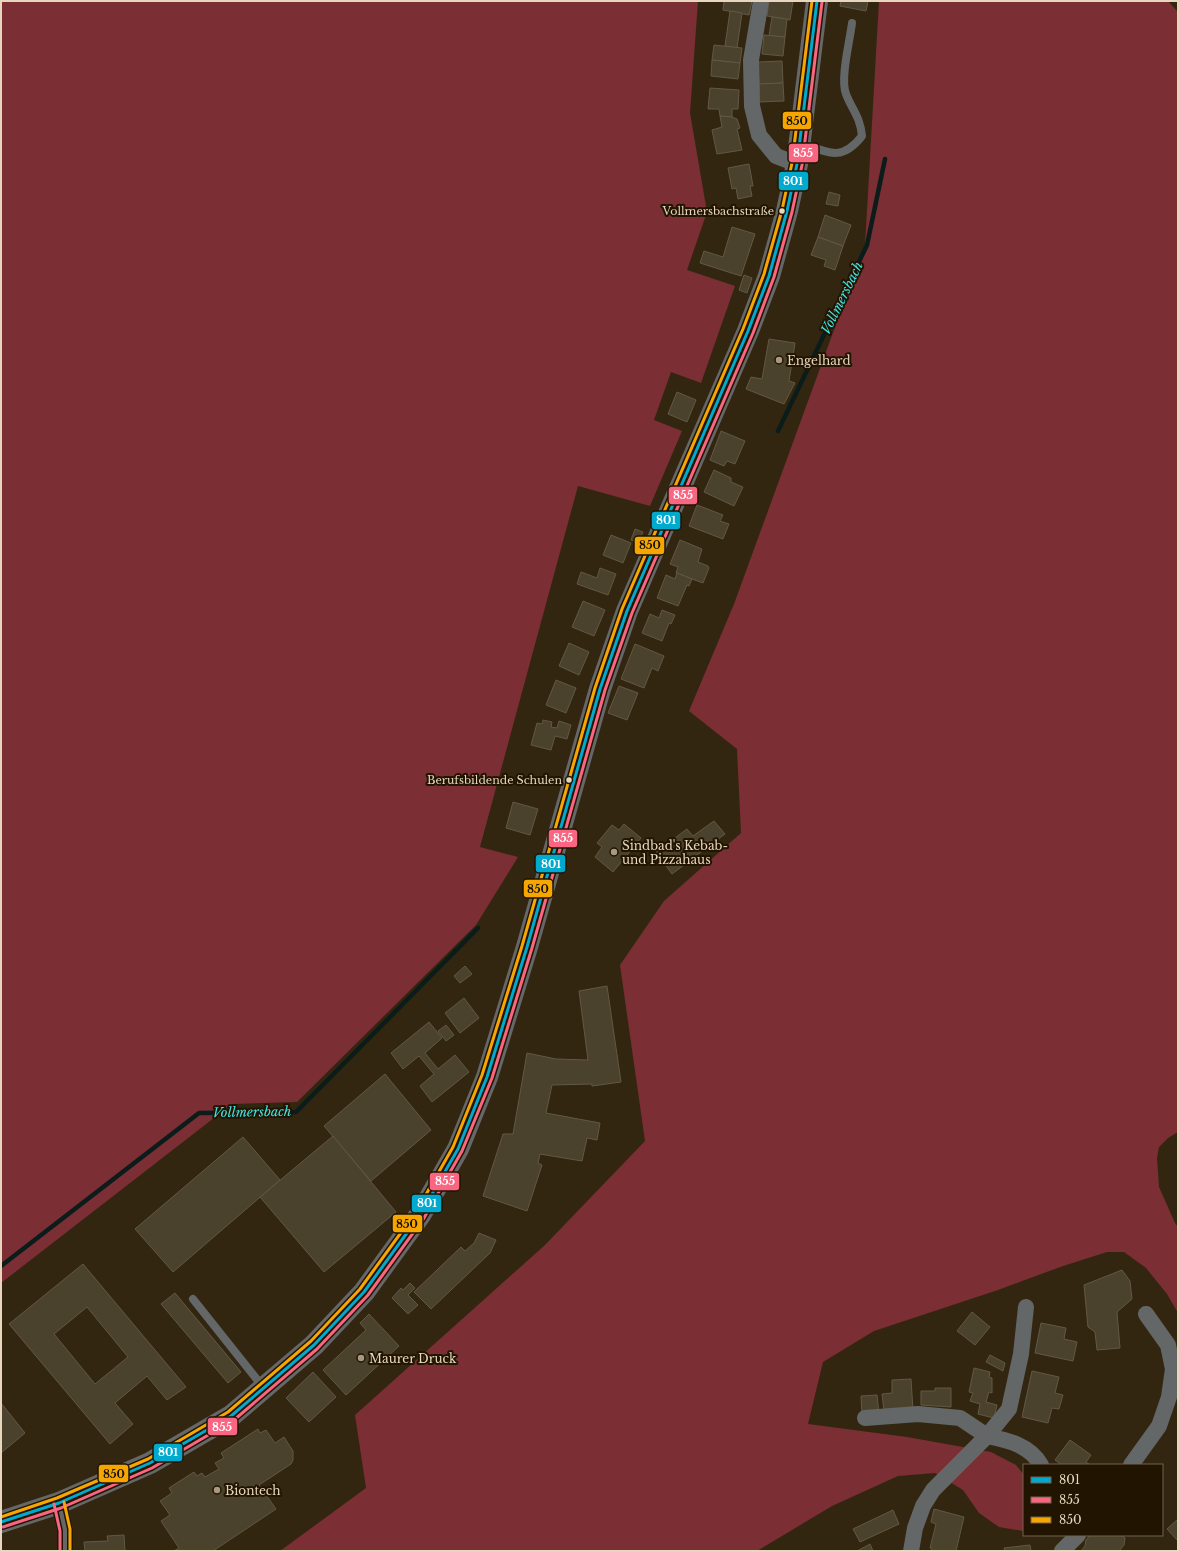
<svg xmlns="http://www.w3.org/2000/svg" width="1179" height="1552" viewBox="0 0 1179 1552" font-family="'Libre Baskerville',serif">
<rect width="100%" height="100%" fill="#332610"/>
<!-- green -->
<g fill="#7b2e34">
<polygon points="1,1 698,1 690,113 707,212 687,270 735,286 701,383 671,372 654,420 682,431 650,506 578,486 480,847 518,857 476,925 297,1102 232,1104 1,1283"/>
<polygon points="879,1 1168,1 1178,12 1178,1132 1168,1138 1159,1147 1157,1158 1159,1187 1175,1223 1178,1227 1178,1313 1167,1294 1146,1268 1124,1252 1107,1252 1063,1266 998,1290 874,1331 823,1362 808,1424 907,1437 991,1452 1016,1465 1024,1475 1024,1530 1023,1531 999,1527 979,1513 963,1490 935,1473 898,1476 832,1506 757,1551 280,1551 366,1488 355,1415 545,1245 645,1141 620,965 664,901 741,833 737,749 689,711 734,604 865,245"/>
</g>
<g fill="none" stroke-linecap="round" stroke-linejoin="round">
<!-- stream -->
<g stroke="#0b1c1a" stroke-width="4.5">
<polyline points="778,431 867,245 885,159"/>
<polyline points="1,1266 199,1113 296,1112 478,928"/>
</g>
</g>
<!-- building -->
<g fill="#4b422d" stroke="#615944" fill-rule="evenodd">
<polygon points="724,1 752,1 749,15 723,10"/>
<polygon points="769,1 793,1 790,20 767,16"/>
<polygon points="841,1 868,1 866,11 840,6"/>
<polygon points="730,11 742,13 737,48 725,46"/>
<polygon points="772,17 787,19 785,37 769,36"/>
<polygon points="764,35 785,37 783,56 762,54"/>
<polygon points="714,45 742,48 740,63 712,60"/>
<polygon points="712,60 740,63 738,79 711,76"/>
<polygon points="782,61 783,83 759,84 758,62"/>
<polygon points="783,83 784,101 759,102 759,84"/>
<polygon points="710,88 739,90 738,109 732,109 732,117 720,116 719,109 708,109"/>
<polygon points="720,116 732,117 737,119 740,128 737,129 742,150 717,154 712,130 722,127"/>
<polygon points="749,164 753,186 750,186 752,196 738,199 736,188 732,189 728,168"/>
<polygon points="829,192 840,195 838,206 826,204"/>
<polygon points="825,215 851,225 843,246 818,237"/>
<polygon points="732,227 755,234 741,276 700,263 704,251 723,257"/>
<polygon points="818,237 843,246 835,270 824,266 826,260 811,255"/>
<polygon points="744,275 752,278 747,293 739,290"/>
<polygon points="769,339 795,343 789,381 795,383 784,404 746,389 751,377 762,379"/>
<polygon points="677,392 696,400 687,422 668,414"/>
<polygon points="721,431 745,441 735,464 727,461 724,466 710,460"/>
<polygon points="714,470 731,478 731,482 743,487 734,506 704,492"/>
<polygon points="697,505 723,515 720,521 729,524 723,539 689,526"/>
<polygon points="635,529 643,532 638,543 631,540"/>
<polygon points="611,535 631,543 623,563 603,555"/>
<polygon points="680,540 702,549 698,562 708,566 709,568 703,583 676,573 678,567 670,564"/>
<polygon points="600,568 616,574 608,595 577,584 581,572 597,578"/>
<polygon points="677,573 692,579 689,586 687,585 678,606 657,598 666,575 675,579"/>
<polygon points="583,601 605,610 594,636 572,627"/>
<polygon points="662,610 675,615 671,624 669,623 662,641 642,633 650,614 659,618"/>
<polygon points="569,643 589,652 579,675 559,666"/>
<polygon points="635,644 664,656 658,671 652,668 644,688 621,679"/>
<polygon points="556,680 576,688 566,713 546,705"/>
<polygon points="619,686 638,693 627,720 608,713"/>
<polygon points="543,720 552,722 551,727 557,728 559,721 571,725 567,739 555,736 551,750 531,745 537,723 542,724"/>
<polygon points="513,802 538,809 530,835 506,828"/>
<polygon points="714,821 725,834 672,874 656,852 687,829 693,836"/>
<polygon points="624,824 641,838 613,872 595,857 602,847 597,843 612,825 619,830"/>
<polygon points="465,966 472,974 460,983 454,976"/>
<polygon points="607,986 621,1082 592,1086 592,1084 552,1085 546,1113 600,1123 597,1140 587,1138 582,1161 540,1154 538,1163 542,1165 527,1211 483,1196 503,1134 513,1134 527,1053 556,1059 588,1060 579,991"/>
<polygon points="464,998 479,1018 460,1033 445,1013"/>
<polygon points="429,1022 442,1038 425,1053 438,1069 455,1055 469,1072 432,1102 420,1086 434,1074 419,1056 403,1069 391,1053"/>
<polygon points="446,1025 454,1035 446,1041 438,1031"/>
<polygon points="385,1074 431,1130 371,1181 324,1126"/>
<polygon points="333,1136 396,1212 324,1272 260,1197"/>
<polygon points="243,1137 280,1180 173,1272 135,1229"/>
<polygon points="479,1233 496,1240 490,1253 431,1309 414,1292 461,1247 465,1251 474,1243"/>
<path d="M83,1264L186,1387L167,1400L147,1376L115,1403L133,1424L110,1444L9,1324ZM87,1307L128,1357L95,1384L54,1334Z"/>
<polygon points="1122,1270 1130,1281 1132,1299 1117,1312 1120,1348 1097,1350 1095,1332 1088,1327 1084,1285"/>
<polygon points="410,1283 415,1288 408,1295 418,1305 408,1314 392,1298 401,1288 403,1290"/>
<polygon points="175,1293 241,1372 228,1383 161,1304"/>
<polygon points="972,1312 990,1327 975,1345 957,1331"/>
<polygon points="369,1314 399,1346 346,1395 323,1370 366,1330 360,1323"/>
<polygon points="1041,1323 1066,1328 1064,1339 1077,1342 1073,1361 1035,1353"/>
<polygon points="990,1355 1005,1363 1003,1371 986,1362"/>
<polygon points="974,1368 990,1372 989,1377 992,1378 992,1393 989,1392 986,1402 997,1405 994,1418 978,1414 980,1404 970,1401 973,1393 969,1392"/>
<polygon points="1032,1371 1059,1377 1055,1393 1063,1395 1059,1409 1052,1408 1048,1423 1022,1417"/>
<polygon points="313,1372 336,1397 309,1422 286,1398"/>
<polygon points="911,1379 913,1410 884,1411 882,1394 892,1393 892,1380"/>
<polygon points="935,1388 951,1388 951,1407 921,1405 921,1391 935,1391"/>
<polygon points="877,1395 879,1414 862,1415 861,1396"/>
<polygon points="1,1403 25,1433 1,1453"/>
<polygon points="258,1429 260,1433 266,1430 275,1443 284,1437 293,1451 293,1460 291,1464 259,1485 276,1509 213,1551 174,1551 179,1548 161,1521 170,1515 160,1501 172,1493 169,1488 194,1472 197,1476 202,1473 205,1477 219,1469 215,1463 224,1458 221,1453"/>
<polygon points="1070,1440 1091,1455 1086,1462 1090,1465 1062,1465 1055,1460"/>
<polygon points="934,1509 964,1517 956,1551 932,1551 932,1549 930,1548 936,1524 931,1522"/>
<polygon points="893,1510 899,1524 860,1542 853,1529"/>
<polygon points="1178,1519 1178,1541 1167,1529"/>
<polygon points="124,1535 125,1551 85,1551 84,1542 108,1541 107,1536"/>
<polygon points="1090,1535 1122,1535 1125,1538 1124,1545 1119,1551 1081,1551 1085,1546 1086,1540"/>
<polygon points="870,1544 873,1551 857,1551"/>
<polygon points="1030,1545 1031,1551 1005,1551 1004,1548"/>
</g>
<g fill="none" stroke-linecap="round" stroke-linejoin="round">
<!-- service -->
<g stroke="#646768" stroke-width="8">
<path d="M800,142C827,152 841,163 862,136C860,116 852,110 846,94C840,79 850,40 852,23"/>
<polyline points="193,1299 263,1387"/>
</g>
<!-- minor -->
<g stroke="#646768" stroke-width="16">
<polyline points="761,1 751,60 752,106 759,135 776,156 797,164"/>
<polyline points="865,1418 918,1414 960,1418 987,1436 1009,1409 1021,1354 1026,1307"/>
<polyline points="1131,1465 1159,1426 1169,1397 1173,1369 1168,1345 1146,1314"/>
<polyline points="59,1503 65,1530 65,1551"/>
<path d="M911,1551L915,1528L923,1506L933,1490L987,1436C1007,1440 1030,1445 1041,1465"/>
<polyline points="1062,1551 1078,1535"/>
</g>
<!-- secondary -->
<polyline stroke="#666768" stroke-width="22" points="1,1522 59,1503 150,1463 231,1416 314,1345 364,1292 420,1215 458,1149 487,1077 527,947 600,689 627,611 748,331 769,276 787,211 797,164 817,1"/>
<defs>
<polyline id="bus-1" points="1,1522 59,1503 150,1463 231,1416 314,1345 364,1292 420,1215 458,1149 487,1077 527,947 600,689 627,611 748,331 769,276 787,211 797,164 817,1"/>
<g id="bus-2">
<polyline points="54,1504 60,1531 60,1551"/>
<polyline points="3,1527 61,1508 152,1468 234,1420 317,1349 368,1295 424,1218 462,1151 492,1078 532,948 605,690 632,613 753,333 774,277 792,212 802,165 822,2"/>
</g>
<g id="bus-3">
<polyline points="64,1502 70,1529 70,1551"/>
<polyline points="1,1517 57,1498 148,1459 228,1412 311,1341 360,1289 416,1212 453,1147 482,1075 522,946 595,688 622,609 743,329 764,274 782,210 792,163 812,1"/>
</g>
</defs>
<!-- bus-1 casing -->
<use href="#bus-1" stroke="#211502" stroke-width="6"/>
<!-- bus-2 casing -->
<use href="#bus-2" stroke="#211502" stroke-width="6"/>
<!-- bus-3 casing -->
<use href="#bus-3" stroke="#211502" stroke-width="6"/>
<!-- bus-1 -->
<use href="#bus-1" stroke="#00a9ce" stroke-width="3"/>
<!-- bus-2 -->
<use href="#bus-2" stroke="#fa6682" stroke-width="3"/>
<!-- bus-3 -->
<use href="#bus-3" stroke="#f7a600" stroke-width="3"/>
</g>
<!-- markers -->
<g fill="#e8d7be" stroke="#211502" stroke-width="1.5">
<circle cx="782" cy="211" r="3.5"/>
<circle cx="569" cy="780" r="3.5"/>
</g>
<g fill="#a99981" stroke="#211502" stroke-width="1.5">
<circle cx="779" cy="360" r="4"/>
<circle cx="614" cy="852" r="4"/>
<circle cx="361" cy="1358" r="4"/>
<circle cx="217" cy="1490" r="4"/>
</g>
<g text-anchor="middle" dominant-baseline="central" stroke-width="4" stroke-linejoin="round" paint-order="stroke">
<!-- bus labels -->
<g font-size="11" fill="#e8d7be" stroke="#211502" text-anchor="end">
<text x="774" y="211">Vollmersbachstraße</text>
<text x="562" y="780">Berufsbildende Schulen</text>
</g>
<!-- poi labels -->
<g font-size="12" fill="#e8d7be" stroke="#211502" text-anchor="start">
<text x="787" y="360">Engelhard</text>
<text x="622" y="845">Sindbad's Kebab-<tspan x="622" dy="14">und Pizzahaus</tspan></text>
<text x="369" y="1358">Maurer Druck</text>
<text x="225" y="1490">Biontech</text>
</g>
<!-- water labels -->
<g font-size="13" font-style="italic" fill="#40e5e7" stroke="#211502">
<text transform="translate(842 298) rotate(-64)">Vollmersbach</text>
<text transform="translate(252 1112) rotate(-1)">Vollmersbach</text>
</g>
</g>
<g stroke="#211502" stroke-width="1.5">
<rect x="782" y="111" width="30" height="19" rx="4" fill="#f7a600"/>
<rect x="788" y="143" width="31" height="20" rx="4" fill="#fa6682"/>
<rect x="778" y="171" width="31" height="20" rx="4" fill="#00a9ce"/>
<rect x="668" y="486" width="30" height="19" rx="4" fill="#fa6682"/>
<rect x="651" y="511" width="30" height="19" rx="4" fill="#00a9ce"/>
<rect x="634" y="536" width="31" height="19" rx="4" fill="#f7a600"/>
<rect x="548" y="829" width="30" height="19" rx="4" fill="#fa6682"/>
<rect x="535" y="854" width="31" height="19" rx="4" fill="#00a9ce"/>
<rect x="523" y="879" width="30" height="19" rx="4" fill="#f7a600"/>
<rect x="429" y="1172" width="31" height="19" rx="4" fill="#fa6682"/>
<rect x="411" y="1194" width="31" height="19" rx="4" fill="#00a9ce"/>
<rect x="392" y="1214" width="31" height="19" rx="4" fill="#f7a600"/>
<rect x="207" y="1417" width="31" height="19" rx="4" fill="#fa6682"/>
<rect x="153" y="1443" width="30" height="19" rx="4" fill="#00a9ce"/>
<rect x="98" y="1464" width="31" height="19" rx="4" fill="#f7a600"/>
</g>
<g font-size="11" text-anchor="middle" font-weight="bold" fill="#fff">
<text x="803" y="157">855</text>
<text x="793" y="185">801</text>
<text x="683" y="499">855</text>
<text x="666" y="524">801</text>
<text x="563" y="842">855</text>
<text x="551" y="868">801</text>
<text x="445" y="1185">855</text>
<text x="427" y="1207">801</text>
<text x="222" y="1431">855</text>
<text x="168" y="1456">801</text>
</g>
<g font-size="11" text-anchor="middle" font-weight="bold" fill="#111">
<text x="797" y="125">850</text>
<text x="650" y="549">850</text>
<text x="538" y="893">850</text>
<text x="407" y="1228">850</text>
<text x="114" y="1478">850</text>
</g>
<!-- border -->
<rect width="1179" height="1552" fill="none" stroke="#e8d7be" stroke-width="4"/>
<!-- legend -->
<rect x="1023" y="1464" width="140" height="72" fill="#211502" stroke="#71634d"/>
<rect x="1031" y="1477" width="20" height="6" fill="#00a9ce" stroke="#71634d"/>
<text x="1059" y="1484" font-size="12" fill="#e8d7be">801</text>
<rect x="1031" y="1497" width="20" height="6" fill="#fa6682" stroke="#71634d"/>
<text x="1059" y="1504" font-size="12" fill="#e8d7be">855</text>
<rect x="1031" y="1517" width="20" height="6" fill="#f7a600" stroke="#71634d"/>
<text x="1059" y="1524" font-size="12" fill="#e8d7be">850</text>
</svg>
